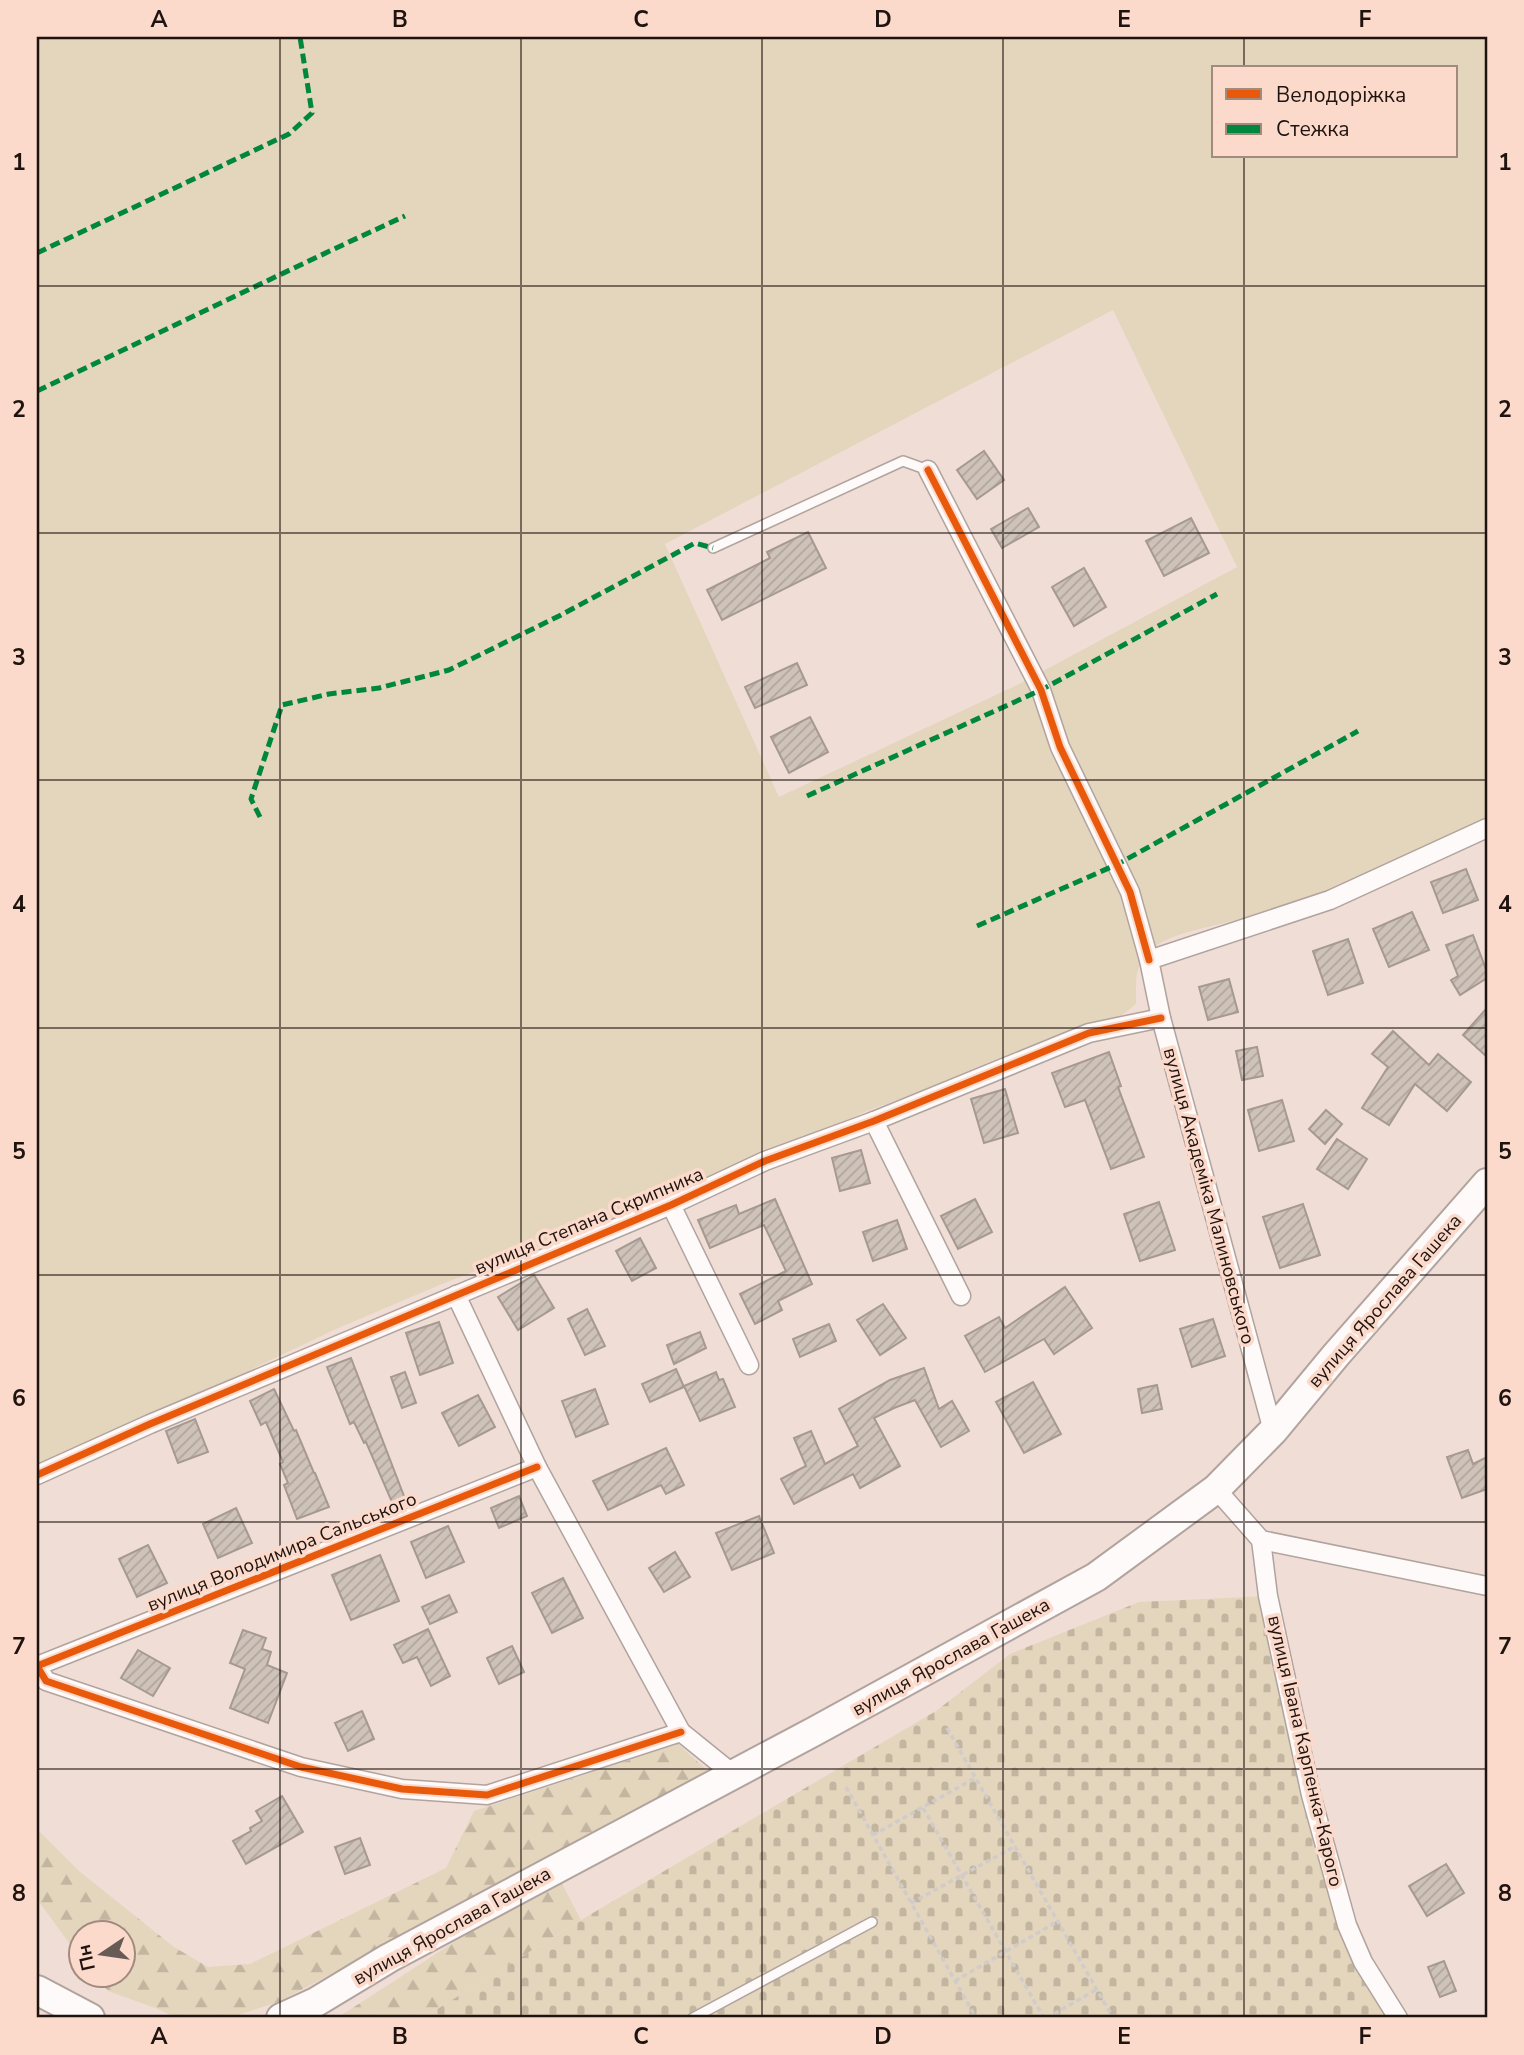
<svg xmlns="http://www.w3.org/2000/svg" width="1524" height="2055" viewBox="0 0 1524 2055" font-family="'Nunito Sans',sans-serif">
<defs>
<pattern id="forest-firs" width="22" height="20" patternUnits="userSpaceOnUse" patternTransform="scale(1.75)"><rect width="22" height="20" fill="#e4d5bd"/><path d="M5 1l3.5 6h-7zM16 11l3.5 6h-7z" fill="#c3b6a1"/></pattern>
<pattern id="cemetery-stones" width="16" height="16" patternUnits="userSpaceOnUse" patternTransform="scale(1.75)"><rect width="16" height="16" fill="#e4d5bd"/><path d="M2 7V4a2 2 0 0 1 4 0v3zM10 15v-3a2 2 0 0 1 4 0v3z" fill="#c3b6a1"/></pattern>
<pattern id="building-hatch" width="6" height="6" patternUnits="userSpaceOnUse" patternTransform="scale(1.75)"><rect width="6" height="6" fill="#cec2b9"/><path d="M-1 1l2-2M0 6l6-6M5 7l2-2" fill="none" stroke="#b0a69e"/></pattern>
</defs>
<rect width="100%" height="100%" fill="#f0ded6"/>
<!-- forest -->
<g fill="url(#forest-firs)">
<polygon points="678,1744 711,1774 278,2002 229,2018 176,2018 158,2009 108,1991 94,1975 122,1974 122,1932 80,1932 80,1958 37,1899 37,1829 79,1871 174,1947 208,1967 250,1964 446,1868 474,1811"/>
<polygon points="560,1880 581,1920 423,2018 337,2018 479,1926"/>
</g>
<!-- cemetery -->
<polygon fill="url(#cemetery-stones)" points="1268,1596 1347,1925 1398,2018 423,2018 581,1920 936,1711 1010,1654 1139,1602"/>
<!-- garden -->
<path fill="#e4d5bd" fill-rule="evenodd" d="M37,37H1487V817C1450,834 1415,856 1378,873C1328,897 1274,911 1220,924C1197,930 1165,935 1147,953C1134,967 1136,987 1136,1004L1115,1021L872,1109L631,1212L442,1284L336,1329L37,1471ZM1214,68H1456V156H1214ZM1113,310L1237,567L1017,685L779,797L665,544Z"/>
<!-- building -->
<g fill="url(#building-hatch)" stroke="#a59991" stroke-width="2">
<polygon points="984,451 1004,480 977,499 957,470"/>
<polygon points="1028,508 1039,527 1002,548 991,529"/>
<polygon points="1191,518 1209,553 1164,576 1146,541"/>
<polygon points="808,532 826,568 722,620 707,590 770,558 767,552"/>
<polygon points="1084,568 1106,607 1074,626 1052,587"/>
<polygon points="797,663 807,685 755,708 745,687"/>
<polygon points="810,717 828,752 789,773 771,737"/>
<polygon points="1466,869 1478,900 1443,913 1431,882"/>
<polygon points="1412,912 1429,950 1389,967 1373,929"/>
<polygon points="1473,935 1487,972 1487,978 1460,995 1451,980 1458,976 1446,945"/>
<polygon points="1348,939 1363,983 1328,995 1313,951"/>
<polygon points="1229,979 1238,1012 1208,1020 1199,987"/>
<polygon points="1487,1008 1487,1057 1463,1035"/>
<polygon points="1393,1031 1429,1065 1438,1054 1471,1082 1447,1111 1415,1084 1389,1125 1362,1108 1388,1067 1372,1054"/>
<polygon points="1257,1047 1263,1076 1242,1080 1236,1051"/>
<polygon points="1109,1052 1121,1086 1118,1087 1144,1157 1111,1169 1085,1100 1065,1107 1052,1073"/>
<polygon points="1005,1089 1018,1133 984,1143 971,1099"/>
<polygon points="1282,1100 1294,1141 1259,1151 1248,1110"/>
<polygon points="1326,1110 1342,1124 1325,1144 1309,1129"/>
<polygon points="1337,1139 1367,1159 1348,1189 1317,1169"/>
<polygon points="861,1150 870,1183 840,1191 832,1158"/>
<polygon points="775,1199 812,1284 778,1301 782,1310 755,1324 740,1294 786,1271 764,1225 710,1248 698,1220 736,1205 739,1214"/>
<polygon points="975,1199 992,1232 958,1249 941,1216"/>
<polygon points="1159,1202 1175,1250 1140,1261 1124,1214"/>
<polygon points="1303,1204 1320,1255 1280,1268 1263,1217"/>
<polygon points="897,1220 907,1249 873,1261 863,1232"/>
<polygon points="640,1238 656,1268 632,1281 616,1251"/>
<polygon points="534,1275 554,1308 518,1330 498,1297"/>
<polygon points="1065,1287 1092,1328 1054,1354 1044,1339 985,1372 965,1336 999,1317 1005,1328"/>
<polygon points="883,1304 906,1338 880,1355 857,1320"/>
<polygon points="587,1309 605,1346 585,1355 568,1319"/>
<polygon points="1213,1319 1225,1356 1192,1367 1180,1329"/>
<polygon points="439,1322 453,1363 420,1375 406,1333"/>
<polygon points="829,1324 836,1341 800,1357 793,1339"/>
<polygon points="700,1332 706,1348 674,1364 667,1345"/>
<polygon points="351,1358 407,1504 395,1509 366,1442 364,1443 354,1422 350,1424 327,1367"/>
<polygon points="924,1368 939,1409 952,1401 969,1431 941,1447 915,1400 894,1408 874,1418 900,1466 860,1488 853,1474 794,1504 781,1479 806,1466 794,1438 811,1431 825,1464 858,1446 839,1409 890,1380"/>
<polygon points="676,1369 684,1387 650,1402 642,1384"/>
<polygon points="405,1372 416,1403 402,1408 391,1377"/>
<polygon points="716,1372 719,1380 723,1379 735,1407 700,1421 684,1386"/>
<polygon points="1033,1382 1061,1434 1024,1453 996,1402"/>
<polygon points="1157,1385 1162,1409 1142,1413 1138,1389"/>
<polygon points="274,1389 294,1431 296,1430 314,1473 315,1473 329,1507 297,1519 284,1485 288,1483 280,1464 283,1462 266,1422 261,1425 250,1401"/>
<polygon points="595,1389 608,1424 576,1437 562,1401"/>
<polygon points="478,1395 495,1427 459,1446 442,1413"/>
<polygon points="195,1419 208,1452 178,1463 166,1431"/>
<polygon points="666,1448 684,1485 666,1494 661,1485 608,1510 593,1481"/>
<polygon points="1468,1450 1473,1464 1487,1457 1487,1489 1462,1498 1447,1457"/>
<polygon points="519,1496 527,1516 499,1528 491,1508"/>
<polygon points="236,1508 252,1543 218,1558 203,1524"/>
<polygon points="759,1516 774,1553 732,1570 716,1533"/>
<polygon points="448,1526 464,1562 426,1578 411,1542"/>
<polygon points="148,1545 167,1583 137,1597 119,1559"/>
<polygon points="675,1552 690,1577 664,1592 649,1568"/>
<polygon points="380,1555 399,1601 351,1620 332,1575"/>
<polygon points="563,1578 583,1618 552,1633 532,1593"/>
<polygon points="449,1595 457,1612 430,1624 422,1607"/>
<polygon points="428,1629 450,1676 431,1686 417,1657 403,1663 394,1645"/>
<polygon points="243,1630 266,1638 262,1649 271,1652 267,1665 287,1673 268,1723 230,1708 245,1669 230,1663"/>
<polygon points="512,1646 524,1672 499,1684 487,1658"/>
<polygon points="138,1650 170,1668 153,1696 121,1678"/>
<polygon points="362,1711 374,1739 348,1751 335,1723"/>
<polygon points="282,1796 303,1832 246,1864 233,1841 251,1831 250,1828 262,1821 256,1811"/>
<polygon points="360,1838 370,1865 345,1874 335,1847"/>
<polygon points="1446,1864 1464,1893 1427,1916 1409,1886"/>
<polygon points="1444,1961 1456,1991 1440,1997 1428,1967"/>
</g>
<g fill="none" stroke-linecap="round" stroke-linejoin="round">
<defs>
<g id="service">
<polyline points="713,548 903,461 928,470"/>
<polyline points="693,2018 872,1922"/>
</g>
<g id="minor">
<polyline points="928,470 1041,690 1060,747 1130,892 1149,960"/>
<polyline points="874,1121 961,1296"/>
<polyline points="671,1205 749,1365"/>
<polyline points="456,1295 537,1467 681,1732 733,1774"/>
<polyline points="1273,1431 1161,1018 1149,960 1330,900 1487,828"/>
<polyline points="537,1467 37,1666 46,1681 301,1767 402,1789 487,1795 681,1732"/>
<polyline points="37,1475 150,1424 671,1205 765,1161 874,1121 1089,1033 1161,1018"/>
<polyline points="1216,1489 1261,1540 1487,1586"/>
<polyline points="1261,1540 1268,1596 1311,1795 1347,1925 1363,1962 1398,2018"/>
</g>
<g id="primary">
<polyline points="37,1990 90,2018"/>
<polyline points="281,2018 316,2002 389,1958 815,1731 1096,1577 1216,1489 1273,1431 1336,1355 1487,1183"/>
</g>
</defs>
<!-- service casing -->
<use href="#service" stroke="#b1a39d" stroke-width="12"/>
<!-- minor casing -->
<use href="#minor" stroke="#b1a39d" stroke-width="21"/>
<!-- primary casing -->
<use href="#primary" stroke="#b1a39d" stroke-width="32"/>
<!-- path -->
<g stroke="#d1ccc9" stroke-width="3.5" stroke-dasharray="5 3.5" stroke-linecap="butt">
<polyline points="947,1728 1113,2018"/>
<polyline points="846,1787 976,2018"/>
<polyline points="923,1808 1044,2018"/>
<polyline points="873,1835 975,1778"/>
<polyline points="911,1903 1014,1847"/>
<polyline points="955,1981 1058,1921"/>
<polyline points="1047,2018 1097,1989"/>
</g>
<!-- service -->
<use href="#service" stroke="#fdfaf9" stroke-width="9"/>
<!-- minor -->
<use href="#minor" stroke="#fdfaf9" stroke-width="18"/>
<!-- primary -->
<use href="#primary" stroke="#fdfaf9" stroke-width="28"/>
<!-- quiet -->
<g stroke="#00873e" stroke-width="5" stroke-dasharray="10 5" stroke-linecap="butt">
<polyline points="37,253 289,134 312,113 300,37"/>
<path d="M37,391C160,333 281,273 405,216"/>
<polyline points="807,796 1041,690 1217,594"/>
<polyline points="260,817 251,799 282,705 329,694 379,688 449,670 559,616 695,543 713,548"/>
<polyline points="977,926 1118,864 1358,731"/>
</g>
<defs>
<g id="cycleway">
<polyline points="928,470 1041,690 1060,747 1130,892 1149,960"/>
<polyline points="537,1467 37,1666 46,1681 301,1767 402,1789 487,1795 681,1732"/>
<polyline points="37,1475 150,1424 671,1205 765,1161 874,1121 1089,1033 1161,1018"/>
</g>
</defs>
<!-- cycleway casing -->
<use href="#cycleway" stroke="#fbdacb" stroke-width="11"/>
<!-- cycleway -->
<use href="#cycleway" stroke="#e8590c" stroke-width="7"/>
</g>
<!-- grid -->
<path fill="none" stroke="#1e130e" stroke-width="2" stroke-opacity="0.55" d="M280,37V2018M521,37V2018M762,37V2018M1003,37V2018M1244,37V68M1244,156V2018M37,286H1487M37,533H1487M37,780H1487M37,1028H1487M37,1275H1487M37,1522H1487M37,1769H1487"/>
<g text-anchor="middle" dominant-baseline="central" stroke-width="7" stroke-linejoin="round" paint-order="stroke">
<!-- street labels -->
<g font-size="19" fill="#1e130e" stroke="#fbdacb">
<text transform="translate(1209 1196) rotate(75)">вулиця Академіка Малиновського</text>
<text transform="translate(589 1221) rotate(-23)">вулиця Степана Скрипника</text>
<text transform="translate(1385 1301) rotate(-49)">вулиця Ярослава Гашека</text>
<text transform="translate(282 1552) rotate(-22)">вулиця Володимира Сальського</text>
<text transform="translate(951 1657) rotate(-29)">вулиця Ярослава Гашека</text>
<text transform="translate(1305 1751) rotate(77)">вулиця Івана Карпенка-Карого</text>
<text transform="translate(452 1926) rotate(-29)">вулиця Ярослава Гашека</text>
</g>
</g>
<!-- border -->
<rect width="1524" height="2055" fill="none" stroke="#fbdacb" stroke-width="77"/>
<!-- legend -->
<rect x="1212" y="66" width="245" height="91" fill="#fbdacb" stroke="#a38a7f" stroke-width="2"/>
<rect x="1226" y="89" width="35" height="10" fill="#e8590c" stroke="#a38a7f" stroke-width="2"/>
<text x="1276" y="102" font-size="21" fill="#1e130e">Велодоріжка</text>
<rect x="1226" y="124" width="35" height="10" fill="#00873e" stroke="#a38a7f" stroke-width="2"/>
<text x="1276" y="136" font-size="21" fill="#1e130e">Стежка</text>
<!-- north arrow -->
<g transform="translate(102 1954) rotate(257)"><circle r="33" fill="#fbdacb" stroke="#a38a7f" stroke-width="2"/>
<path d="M0-5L12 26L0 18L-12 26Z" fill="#685a54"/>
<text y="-10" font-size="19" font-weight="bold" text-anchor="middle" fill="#1e130e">Пн</text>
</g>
<rect x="38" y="38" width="1448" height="1978" fill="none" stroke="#1e130e" stroke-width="2.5"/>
<g font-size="23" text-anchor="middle" font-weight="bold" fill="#1e130e">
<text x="159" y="27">A</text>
<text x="400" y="27">B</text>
<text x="641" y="27">C</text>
<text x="883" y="27">D</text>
<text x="1124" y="27">E</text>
<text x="1365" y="27">F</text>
<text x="19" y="170">1</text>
<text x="1505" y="170">1</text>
<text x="19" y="417">2</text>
<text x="1505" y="417">2</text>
<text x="19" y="665">3</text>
<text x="1505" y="665">3</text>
<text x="19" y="912">4</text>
<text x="1505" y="912">4</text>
<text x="19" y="1159">5</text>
<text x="1505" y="1159">5</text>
<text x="19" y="1406">6</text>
<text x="1505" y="1406">6</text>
<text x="19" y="1654">7</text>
<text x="1505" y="1654">7</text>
<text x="19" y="1901">8</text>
<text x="1505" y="1901">8</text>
<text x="159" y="2044">A</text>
<text x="400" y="2044">B</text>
<text x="641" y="2044">C</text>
<text x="883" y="2044">D</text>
<text x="1124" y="2044">E</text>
<text x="1365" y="2044">F</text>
</g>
</svg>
